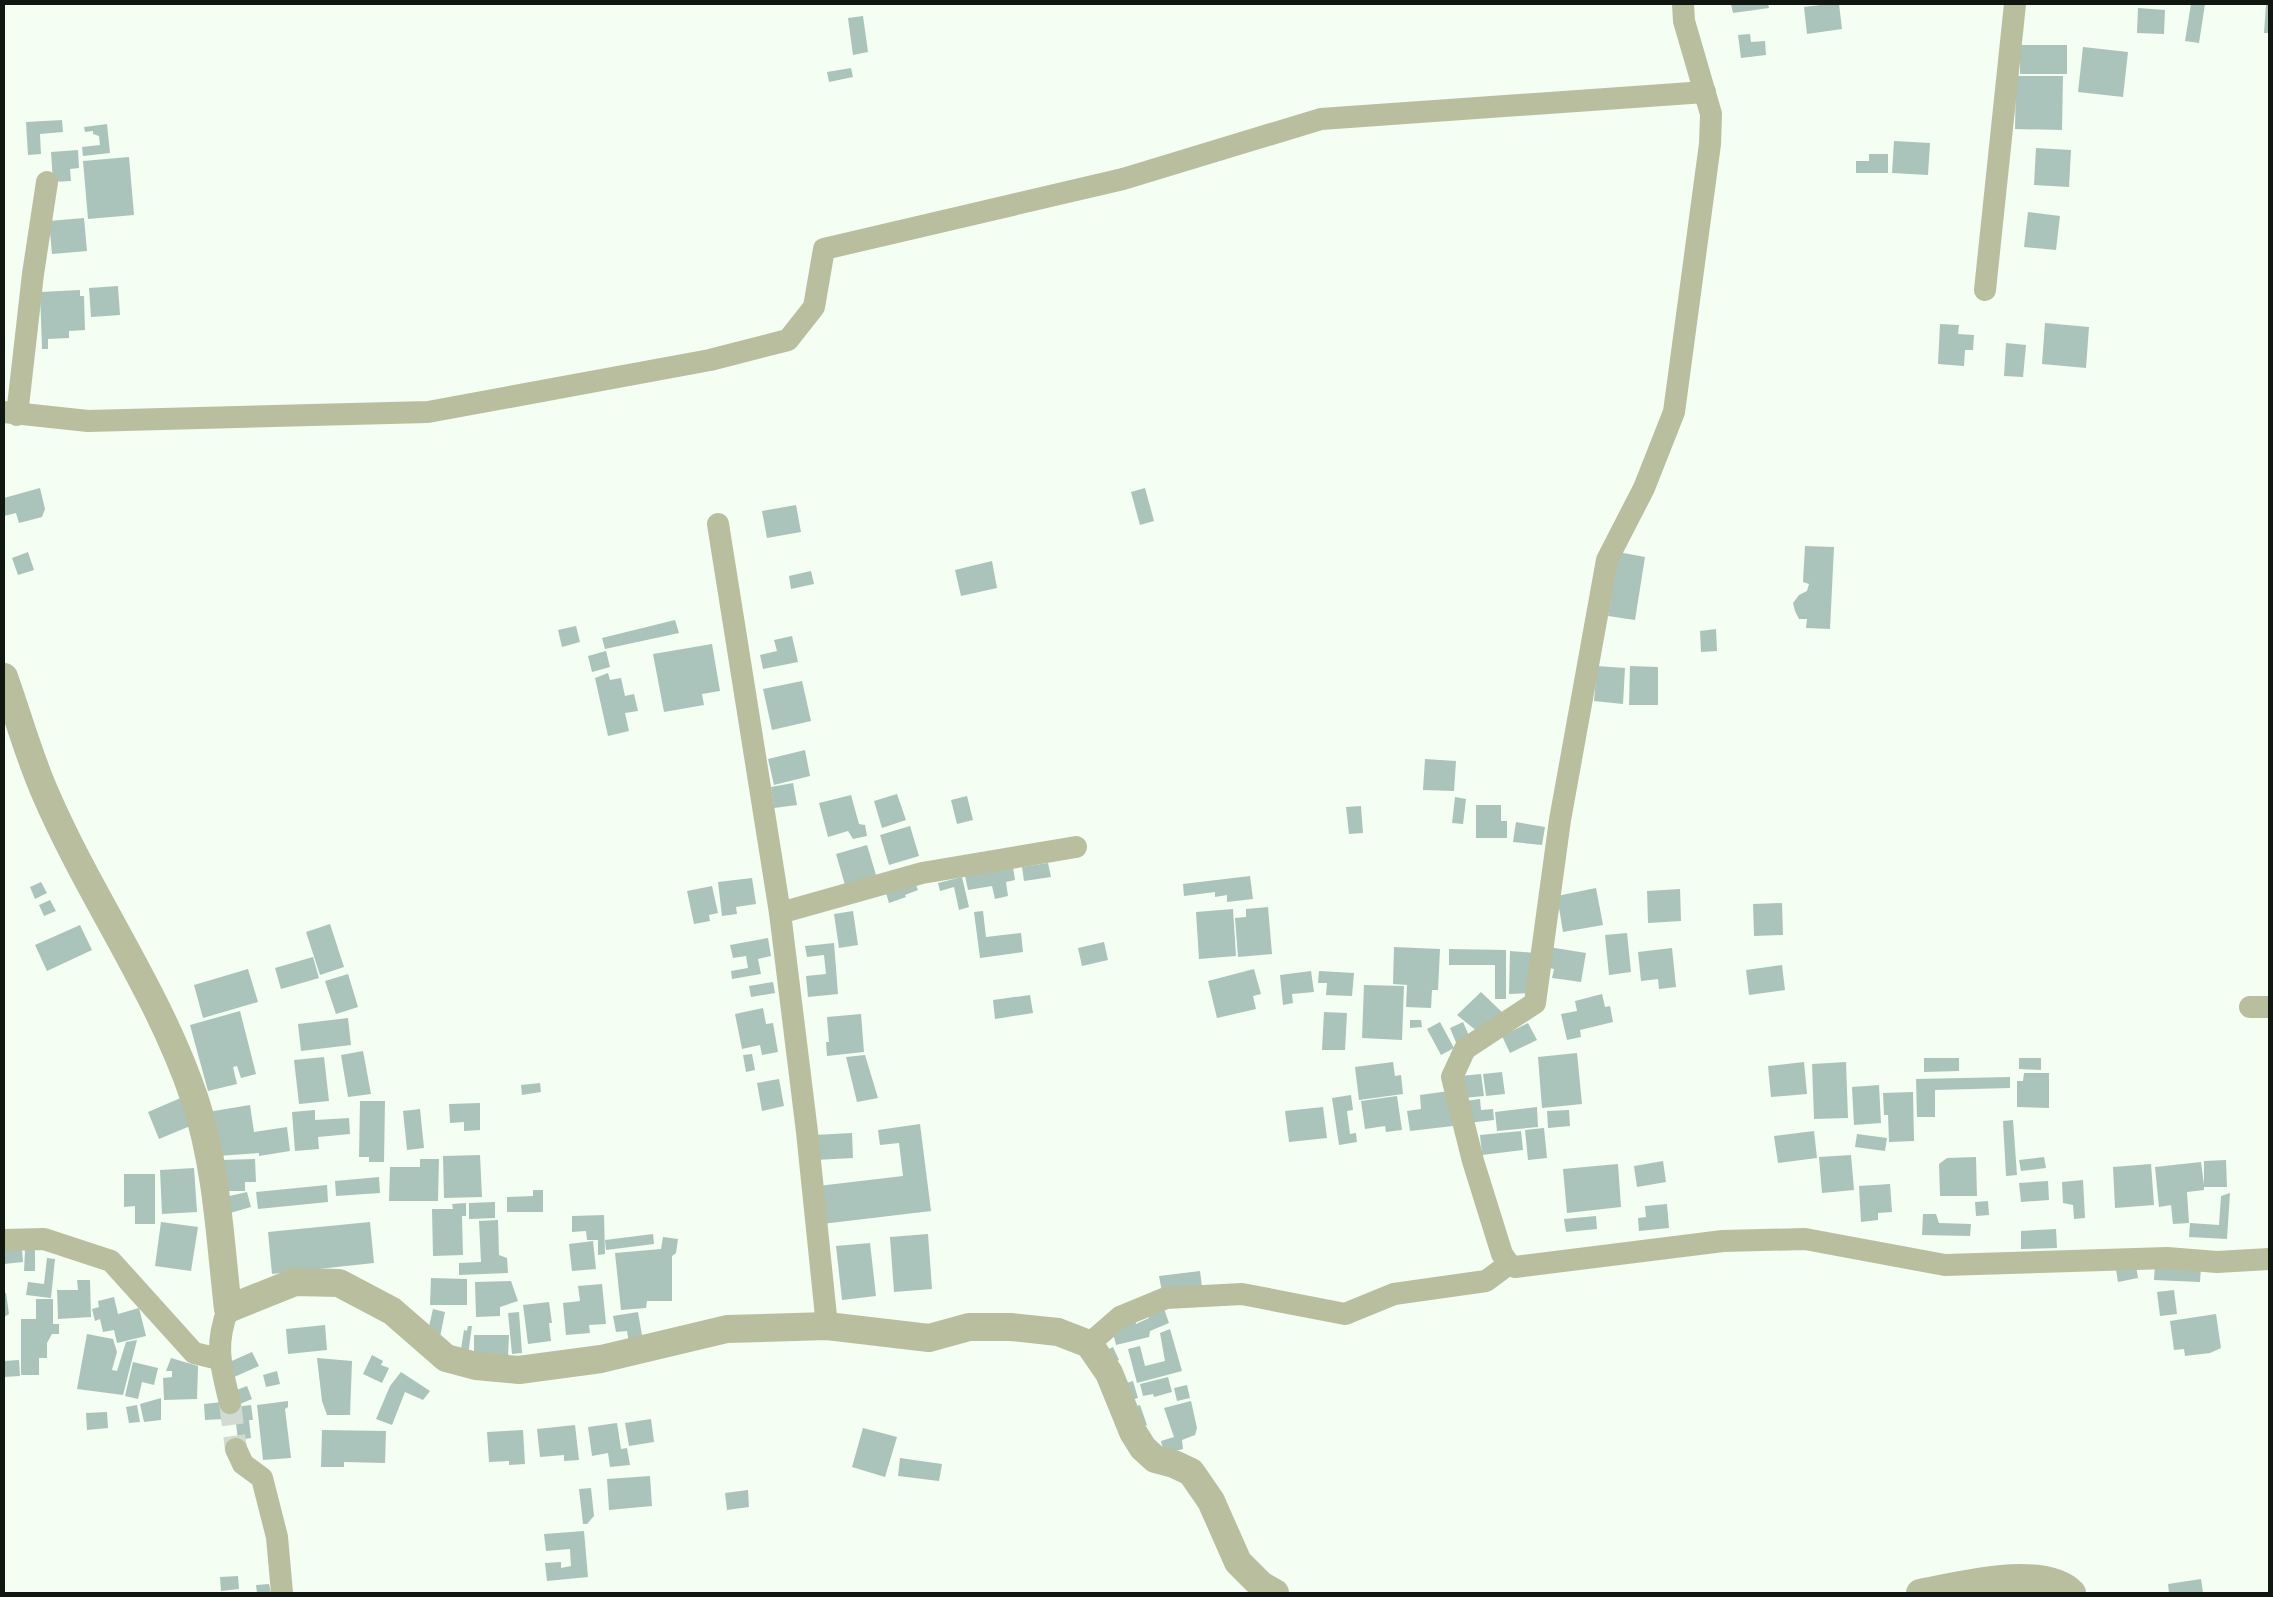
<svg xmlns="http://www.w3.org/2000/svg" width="2273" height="1597" viewBox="0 0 2273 1597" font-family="'Alegreya Sans',sans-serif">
<rect width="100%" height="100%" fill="#f4fef3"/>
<!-- building -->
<g fill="#aac4bb">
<polygon points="1731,4 1768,4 1769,8 1733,13"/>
<polygon points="1829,4 1839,4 1842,29 1807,34 1804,7"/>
<polygon points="2191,4 2205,4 2199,43 2185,41"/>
<polygon points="2266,4 2269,4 2269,33 2264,33"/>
<polygon points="2138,8 2165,10 2164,34 2137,33"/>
<polygon points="863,16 868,52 853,55 848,18"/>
<polygon points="1750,34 1751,42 1765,41 1766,55 1741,58 1738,35"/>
<rect x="2020" y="45" width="47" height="29"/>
<polygon points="2083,47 2128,52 2123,97 2078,92"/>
<polygon points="851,68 853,77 829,82 827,72"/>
<polygon points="2016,76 2063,76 2062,130 2015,129"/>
<polygon points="62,120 63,132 40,134 41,154 28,155 26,122"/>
<polygon points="107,124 110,153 83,156 82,147 100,145 99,136 93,134 93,131 85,132 84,127"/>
<polygon points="1894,141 1930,143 1928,175 1892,173"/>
<polygon points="2036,148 2071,150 2069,187 2034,185"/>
<polygon points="78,150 79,168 70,169 71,181 53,182 51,152"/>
<polygon points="1869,154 1888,154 1888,173 1856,173 1856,161 1869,161"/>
<polygon points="129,157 134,215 88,219 83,161"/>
<polygon points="2028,212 2060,216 2056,250 2024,247"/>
<polygon points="84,218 87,251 52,254 49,221"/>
<polygon points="118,286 120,315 91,317 89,288"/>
<polygon points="80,290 80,296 84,296 85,330 69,331 69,338 48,339 48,349 42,349 40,292"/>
<polygon points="2045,323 2089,327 2086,368 2042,364"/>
<polygon points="1940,324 1959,325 1958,334 1974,335 1973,350 1965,350 1964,366 1938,364"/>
<polygon points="2006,343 2026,345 2023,377 2004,376"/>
<polygon points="40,488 45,509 42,517 19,523 16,513 4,516 4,498"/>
<polygon points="1145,488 1154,521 1140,525 1131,492"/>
<polygon points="796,505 801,532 767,538 762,511"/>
<polygon points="1805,546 1834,547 1830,629 1806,628 1807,619 1799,619 1795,611 1793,603 1799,595 1807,591 1809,584 1803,582"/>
<polygon points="28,552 34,570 18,575 12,558"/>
<polygon points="1618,552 1645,557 1635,620 1608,616"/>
<polygon points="992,561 997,588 961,596 955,570"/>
<polygon points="811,571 814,584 791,589 789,576"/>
<polygon points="675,620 679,633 605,649 602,638"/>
<polygon points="576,626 580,642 562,647 558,630"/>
<polygon points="1716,629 1717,651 1701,652 1700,631"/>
<polygon points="792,636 798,662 763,669 760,655 777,651 774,640"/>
<polygon points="712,644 720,691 702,694 704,705 664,712 653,654"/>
<polygon points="606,651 610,667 592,672 588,656"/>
<polygon points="1597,666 1625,668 1623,704 1594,701"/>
<polygon points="1630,666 1658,667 1658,705 1629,705"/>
<polygon points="608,673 610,680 621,678 625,696 634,694 638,711 625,713 629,731 608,736 595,678"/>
<polygon points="802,681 811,721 772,730 763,689"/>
<polygon points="805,750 810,776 774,785 768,759"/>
<polygon points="1425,759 1456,761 1454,791 1423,790"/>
<polygon points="793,783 797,805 774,808 771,787"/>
<polygon points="897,794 906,820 882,828 874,801"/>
<polygon points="851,795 859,824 865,825 867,836 853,839 848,831 828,837 819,803"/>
<polygon points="967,796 973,820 957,824 951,800"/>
<polygon points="1455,797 1466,799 1463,824 1452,823"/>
<polygon points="1476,805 1501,805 1501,821 1507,821 1507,838 1476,838"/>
<polygon points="1361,806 1363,833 1349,834 1346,807"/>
<polygon points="1516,822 1545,827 1542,845 1513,842"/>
<polygon points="910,826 919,856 889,865 880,835"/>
<polygon points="867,845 876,875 845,885 836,854"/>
<polygon points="1048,863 1051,877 1024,881 1022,867"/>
<polygon points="1013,867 1015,880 1006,882 1008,896 995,899 992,886 968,890 965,876"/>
<polygon points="1250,876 1253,899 1227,902 1227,895 1215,897 1215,892 1184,896 1183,884"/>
<polygon points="962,877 969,907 959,910 954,887 940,891 938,883"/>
<polygon points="752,878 756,904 736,907 737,914 722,916 718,882"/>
<polygon points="41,882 47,893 35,899 30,887"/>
<polygon points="915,883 918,890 905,895 906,897 889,903 886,893"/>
<polygon points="712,886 718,913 709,915 710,921 694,924 687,891"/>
<polygon points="1596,888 1603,925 1563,932 1557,896"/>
<polygon points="1680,889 1681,921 1648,923 1647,891"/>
<polygon points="50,900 56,911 44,916 39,905"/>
<polygon points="1782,903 1783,935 1754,936 1753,904"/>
<polygon points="1268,907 1272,954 1238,957 1235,918 1246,917 1246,909"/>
<polygon points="1233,909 1236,956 1199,959 1196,912"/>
<polygon points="853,911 858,945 839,948 834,914"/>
<polygon points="983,911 986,937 1021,933 1023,952 980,958 974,912"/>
<polygon points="330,924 344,967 320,975 306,932"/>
<polygon points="80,925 92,950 47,971 35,945"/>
<polygon points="1627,933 1631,972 1609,975 1605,935"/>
<polygon points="768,938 771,956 758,959 761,974 732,979 731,971 748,968 746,956 733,958 730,945"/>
<polygon points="1104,942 1108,960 1082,966 1078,948"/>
<polygon points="834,943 838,994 808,997 806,976 826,974 824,955 807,957 805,946"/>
<polygon points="1394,947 1440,949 1438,990 1432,990 1431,1008 1406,1007 1407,985 1393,984"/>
<polygon points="1549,947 1586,953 1581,982 1552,978 1554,969 1545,967"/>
<polygon points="1672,948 1676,987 1659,989 1658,979 1641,981 1638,952"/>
<polygon points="1449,949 1506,950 1506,999 1495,999 1495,965 1449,965"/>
<polygon points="1510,951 1535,953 1531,993 1509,994"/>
<polygon points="313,957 319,978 281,989 275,968"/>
<polygon points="1782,965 1785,990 1749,995 1746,970"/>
<polygon points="248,969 258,1002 203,1018 194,985"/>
<polygon points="1254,969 1261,994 1253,996 1256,1009 1217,1018 1208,981"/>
<polygon points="1311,971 1314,992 1292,994 1293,1003 1283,1005 1280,975"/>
<polygon points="1319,971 1354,973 1352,996 1326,995 1327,983 1318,983"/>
<polygon points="348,974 358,1007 336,1014 325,981"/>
<polygon points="773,982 775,993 751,997 749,986"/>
<polygon points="1364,985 1404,986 1402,1040 1362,1038"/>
<polygon points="1481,992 1505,1015 1478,1032 1457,1015"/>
<polygon points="1602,994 1605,1007 1610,1006 1613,1022 1580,1030 1581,1037 1567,1040 1561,1014 1577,1011 1575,1001"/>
<polygon points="1030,995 1033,1013 995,1019 993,1000"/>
<polygon points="763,1008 766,1024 773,1023 778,1052 762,1055 760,1045 742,1049 735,1014"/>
<polygon points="240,1011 256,1074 241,1078 237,1066 233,1067 237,1084 208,1091 190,1025"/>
<polygon points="1324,1012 1347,1013 1345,1050 1322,1050"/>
<polygon points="861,1014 864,1052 827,1056 826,1042 829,1042 827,1017"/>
<polygon points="348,1018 351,1045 301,1051 298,1024"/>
<polygon points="1410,1020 1421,1020 1422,1027 1410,1028"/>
<polygon points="1440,1022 1454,1048 1441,1055 1427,1029"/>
<polygon points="1463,1022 1470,1038 1457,1045 1450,1028"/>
<polygon points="1528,1023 1537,1040 1510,1053 1502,1036"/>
<polygon points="363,1051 371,1094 348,1097 341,1055"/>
<polygon points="1577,1053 1582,1104 1542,1108 1538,1057"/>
<polygon points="752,1054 755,1070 746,1072 743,1055"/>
<polygon points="865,1055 878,1098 857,1102 846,1057"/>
<polygon points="324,1057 329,1101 299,1104 294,1060"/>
<polygon points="1924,1058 1959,1058 1959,1071 1924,1072"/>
<polygon points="2019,1058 2041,1058 2041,1070 2019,1069"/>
<polygon points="1393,1062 1395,1076 1401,1075 1403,1094 1359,1100 1355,1067"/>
<polygon points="1804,1062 1807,1094 1771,1097 1768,1066"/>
<polygon points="1846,1062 1848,1118 1814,1119 1812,1064"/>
<polygon points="1502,1072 1505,1094 1486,1096 1483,1074"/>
<polygon points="2024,1073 2049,1073 2049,1108 2017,1107 2017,1081 2023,1081"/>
<polygon points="1481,1074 1484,1096 1463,1098 1460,1076"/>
<polygon points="2010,1077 2010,1088 1935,1090 1935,1117 1917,1117 1916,1079"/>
<polygon points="779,1079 784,1106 762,1111 757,1083"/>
<polygon points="540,1083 541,1092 522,1095 521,1085"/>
<polygon points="1879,1085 1881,1123 1854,1125 1852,1087"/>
<polygon points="1449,1091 1453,1126 1410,1131 1407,1111 1421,1109 1420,1095"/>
<polygon points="1913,1092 1914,1141 1889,1142 1888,1115 1884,1115 1883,1093"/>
<polygon points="1351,1095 1353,1110 1347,1111 1350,1134 1356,1133 1357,1142 1339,1145 1332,1098"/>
<polygon points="1397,1096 1402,1130 1386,1132 1385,1126 1365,1129 1361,1101"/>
<polygon points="183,1097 195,1124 159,1139 148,1112"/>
<polygon points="1480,1099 1481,1110 1493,1109 1494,1120 1468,1123 1465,1101"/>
<polygon points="360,1101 385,1101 384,1162 369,1162 369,1157 359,1157"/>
<polygon points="480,1103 480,1130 464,1131 464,1122 450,1123 449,1104"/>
<polygon points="250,1105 254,1132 287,1127 290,1151 259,1156 259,1153 218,1156 208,1112"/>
<polygon points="1323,1107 1327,1138 1289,1142 1285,1111"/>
<polygon points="1537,1107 1538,1127 1497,1131 1495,1112"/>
<polygon points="420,1109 424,1148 407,1150 403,1111"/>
<polygon points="315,1110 315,1120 349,1118 350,1134 318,1137 319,1149 295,1151 292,1112"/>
<polygon points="1569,1110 1570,1126 1548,1128 1547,1111"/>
<polygon points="2013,1120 2017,1175 2006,1176 2003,1121"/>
<polygon points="920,1124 931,1211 822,1224 818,1186 903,1176 899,1143 880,1145 878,1130"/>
<polygon points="1544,1128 1547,1158 1528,1160 1525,1130"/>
<polygon points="1521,1131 1523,1150 1482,1155 1480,1135"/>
<polygon points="1814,1131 1817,1158 1778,1163 1774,1136"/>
<polygon points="852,1133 853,1158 815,1160 814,1135"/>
<polygon points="1857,1134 1887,1138 1885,1151 1855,1147"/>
<polygon points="480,1155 482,1197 444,1198 443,1156"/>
<polygon points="1851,1155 1854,1190 1822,1193 1819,1157"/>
<polygon points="1976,1157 1977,1196 1940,1196 1939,1164 1947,1158"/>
<polygon points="2044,1157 2046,1168 2021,1171 2019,1160"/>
<polygon points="255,1159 256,1182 245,1182 245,1191 222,1191 221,1160"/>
<polygon points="420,1159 439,1159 438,1201 389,1201 390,1167 420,1167"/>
<polygon points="2226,1160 2227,1187 2204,1187 2204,1190 2187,1192 2189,1223 2173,1224 2171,1205 2159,1207 2155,1167 2201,1162 2204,1185 2204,1161"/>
<polygon points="1663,1161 1666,1182 1637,1187 1634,1166"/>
<polygon points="1618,1164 1621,1207 1567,1213 1563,1169"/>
<polygon points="2151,1164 2154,1205 2115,1208 2113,1167"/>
<polygon points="194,1168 197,1212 162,1214 160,1170"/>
<polygon points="124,1174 155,1174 155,1224 135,1224 135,1206 124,1207"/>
<polygon points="379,1177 380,1193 336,1196 335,1181"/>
<polygon points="2083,1180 2085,1218 2074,1219 2073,1205 2063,1203 2062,1182"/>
<polygon points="2048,1181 2049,1200 2021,1202 2019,1183"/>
<polygon points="1890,1184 1892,1212 1878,1213 1878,1220 1861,1222 1859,1186"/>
<polygon points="327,1185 328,1202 258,1209 256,1192"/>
<polygon points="533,1190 543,1190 543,1212 507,1212 507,1197 533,1196"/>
<polygon points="247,1192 251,1207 230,1213 225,1197"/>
<polygon points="2230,1193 2227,1239 2189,1237 2190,1223 2219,1225 2221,1196"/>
<polygon points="1988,1201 1989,1215 1976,1216 1975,1202"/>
<polygon points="495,1202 495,1218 469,1219 469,1203"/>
<polygon points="466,1203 466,1216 462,1216 463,1255 433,1256 432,1209 453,1209 452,1204"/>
<polygon points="1667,1204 1669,1228 1639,1231 1638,1218 1646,1217 1645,1206"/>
<polygon points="1923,1214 1936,1214 1939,1223 1971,1224 1970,1236 1922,1235"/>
<polygon points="604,1215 605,1254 598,1255 598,1240 587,1240 586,1231 572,1232 572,1216"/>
<polygon points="1596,1216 1597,1229 1566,1232 1564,1219"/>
<polygon points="498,1220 499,1255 507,1258 508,1273 459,1275 459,1263 481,1262 479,1221"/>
<polygon points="161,1222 198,1227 191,1271 155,1266"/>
<polygon points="370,1222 374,1263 272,1274 268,1232"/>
<polygon points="2056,1229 2057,1248 2021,1249 2021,1231"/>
<polygon points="653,1234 654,1244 606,1250 605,1240"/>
<polygon points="928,1234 932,1289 894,1292 890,1237"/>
<polygon points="663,1237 678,1239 676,1253 672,1256 672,1301 647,1301 646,1308 621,1310 615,1253 661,1249"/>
<polygon points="593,1241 596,1269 572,1271 569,1244"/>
<polygon points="870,1243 876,1296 842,1300 836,1246"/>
<polygon points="22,1249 23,1262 4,1264 4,1250"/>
<polygon points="25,1250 35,1250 35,1271 24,1271"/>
<polygon points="47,1258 55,1259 51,1298 26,1295 28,1282 44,1284"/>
<polygon points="2155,1265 2201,1267 2200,1282 2154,1280"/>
<polygon points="2136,1266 2138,1278 2118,1282 2116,1269"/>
<polygon points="1200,1271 1202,1287 1162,1292 1159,1276"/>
<polygon points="431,1278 467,1279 467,1305 430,1305"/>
<polygon points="77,1280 90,1280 91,1317 58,1319 57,1290 78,1290"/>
<polygon points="511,1281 518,1301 500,1307 500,1316 476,1317 475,1282"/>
<polygon points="602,1284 606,1324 589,1325 590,1333 566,1335 563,1303 580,1301 578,1286"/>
<polygon points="2174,1290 2177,1314 2160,1316 2157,1292"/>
<polygon points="4,1293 6,1293 9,1314 4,1317"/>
<polygon points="114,1297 118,1314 139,1308 146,1336 117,1343 114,1330 103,1332 100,1319 95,1321 92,1309 99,1307 98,1301"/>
<polygon points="36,1299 53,1299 53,1324 59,1324 59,1334 52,1334 47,1343 47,1358 39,1358 39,1375 21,1375 21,1319 36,1319"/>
<polygon points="549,1302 552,1323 549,1323 551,1341 528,1344 523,1305"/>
<polygon points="1163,1306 1169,1323 1150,1331 1149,1337 1116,1345 1112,1329 1135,1319 1136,1324 1149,1318 1148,1314"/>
<polygon points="433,1309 445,1312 439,1342 427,1335"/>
<polygon points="519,1312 522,1353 512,1354 508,1313"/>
<polygon points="638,1312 643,1341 629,1343 627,1331 616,1332 613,1316"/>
<polygon points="2216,1314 2221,1348 2210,1353 2185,1356 2184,1349 2174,1350 2170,1321"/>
<polygon points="325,1325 327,1350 288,1354 286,1329"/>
<polygon points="468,1326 472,1326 468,1355 461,1349 464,1330 467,1331"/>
<polygon points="1170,1329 1182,1371 1137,1383 1128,1349 1140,1346 1145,1366 1165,1361 1160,1333"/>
<polygon points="87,1334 113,1339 117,1352 112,1370 117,1371 126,1342 137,1340 123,1395 77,1389"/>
<polygon points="474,1335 509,1335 508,1356 474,1355"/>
<polygon points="1113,1347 1119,1360 1109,1365 1103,1352"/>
<polygon points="252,1352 259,1366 232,1378 225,1364"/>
<polygon points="372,1355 383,1361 381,1365 389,1368 382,1383 363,1374"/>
<polygon points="171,1358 198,1366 197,1399 164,1400 163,1378 172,1377 172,1371 166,1371"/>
<polygon points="317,1358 352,1361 350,1415 327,1415 322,1401"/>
<polygon points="19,1360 20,1376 4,1377 4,1361"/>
<polygon points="133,1362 158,1368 154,1385 142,1382 138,1399 125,1396"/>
<polygon points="277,1371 280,1384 266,1387 263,1375"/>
<polygon points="401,1372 430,1391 423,1400 405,1392 392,1425 376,1419 390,1386"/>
<polygon points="1168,1377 1172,1392 1154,1397 1153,1394 1143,1396 1140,1384"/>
<polygon points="1133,1381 1138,1398 1125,1402 1120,1385"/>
<polygon points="1187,1385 1190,1398 1177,1401 1174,1388"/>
<polygon points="247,1386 252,1399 240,1404 234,1391"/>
<polygon points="161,1398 161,1420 144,1422 140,1404"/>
<polygon points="288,1401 288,1407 285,1409 291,1458 263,1460 257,1405"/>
<polygon points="1191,1401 1197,1428 1195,1435 1182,1440 1183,1449 1164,1454 1161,1441 1174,1437 1164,1408"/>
<polygon points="222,1402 224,1419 205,1420 204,1404"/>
<polygon points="137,1405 140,1422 129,1423 126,1407"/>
<polygon points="251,1405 253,1420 249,1420 251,1438 238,1440 234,1407"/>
<polygon points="1140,1405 1147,1425 1138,1428 1131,1408"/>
<polygon points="107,1412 108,1428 87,1430 86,1413"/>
<polygon points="651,1419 654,1442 629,1446 625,1423"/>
<polygon points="617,1423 621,1449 627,1448 630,1465 610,1467 608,1453 592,1456 588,1427"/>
<polygon points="575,1425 579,1460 564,1461 564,1455 540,1457 537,1429"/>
<polygon points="863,1428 897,1437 885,1477 852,1467"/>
<polygon points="322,1430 386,1431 385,1463 344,1462 344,1467 321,1467"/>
<polygon points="523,1430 525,1464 509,1465 509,1461 489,1462 487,1432"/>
<polygon points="900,1458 942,1464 939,1481 898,1476"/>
<polygon points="650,1476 652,1506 609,1510 607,1479"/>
<polygon points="591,1488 594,1516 587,1524 583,1524 579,1489"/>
<polygon points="748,1490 749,1507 727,1510 725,1493"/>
<polygon points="584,1531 588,1577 547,1581 545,1563 561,1562 561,1568 571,1566 570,1549 546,1551 544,1534"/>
<polygon points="238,1576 239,1589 221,1591 220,1577"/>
<polygon points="2201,1579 2203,1593 2169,1593 2168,1584"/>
<polygon points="269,1584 271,1593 257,1593 256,1585"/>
</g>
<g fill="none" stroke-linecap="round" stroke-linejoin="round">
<!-- minor-tunnel -->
<polyline stroke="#d2dbd1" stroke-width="22" stroke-dasharray="22 11" stroke-linecap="butt" points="230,1403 236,1449"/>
<!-- minor -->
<g stroke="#b9be9e" stroke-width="22">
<polyline points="1985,290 2015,4"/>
<polyline points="4,412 88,421 428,412 710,360 788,340 814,307 824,249 1123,179 1321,119 1705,92"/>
<polyline points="17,415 33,274 47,182"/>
<polyline points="718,524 780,913 807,1132 827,1326"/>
<polyline points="780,913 922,873 1076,847"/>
<polyline points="2250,1007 2269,1007"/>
<polyline points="4,1240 44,1239 111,1261 194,1353 219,1359"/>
<polyline points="1509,1264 1515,1267 1723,1241 1805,1239 1945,1265 2167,1258 2217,1262 2269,1259"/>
<path d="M228,1309C214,1346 221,1366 230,1403"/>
<polyline points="1089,1344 1120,1317 1166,1298 1242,1294 1345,1314 1394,1294 1486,1281 1509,1264 1502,1254 1473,1161 1452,1077 1465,1049 1535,1003 1560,820 1607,560 1644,488 1674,412 1710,144 1711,114 1684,21 1683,4"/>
<polyline points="236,1449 243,1464 262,1478 277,1537 282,1593"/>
</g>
<!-- tertiary -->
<g stroke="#b9be9e" stroke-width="28">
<path d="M4,677C18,716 29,757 46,795C91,899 159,992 195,1100C217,1167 220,1240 228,1309L295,1282L339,1283L392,1311L446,1358L476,1366L519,1370L601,1359L727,1329L827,1326L929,1338L969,1327H1011L1058,1332L1089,1344L1109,1373L1133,1432L1143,1448L1155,1459L1174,1464L1191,1472L1211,1501L1238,1562L1261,1585L1275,1593"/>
<path d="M1920,1593C1958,1586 2043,1563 2072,1593"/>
</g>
</g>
<!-- border -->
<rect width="2273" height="1597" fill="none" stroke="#101610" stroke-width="10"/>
</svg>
